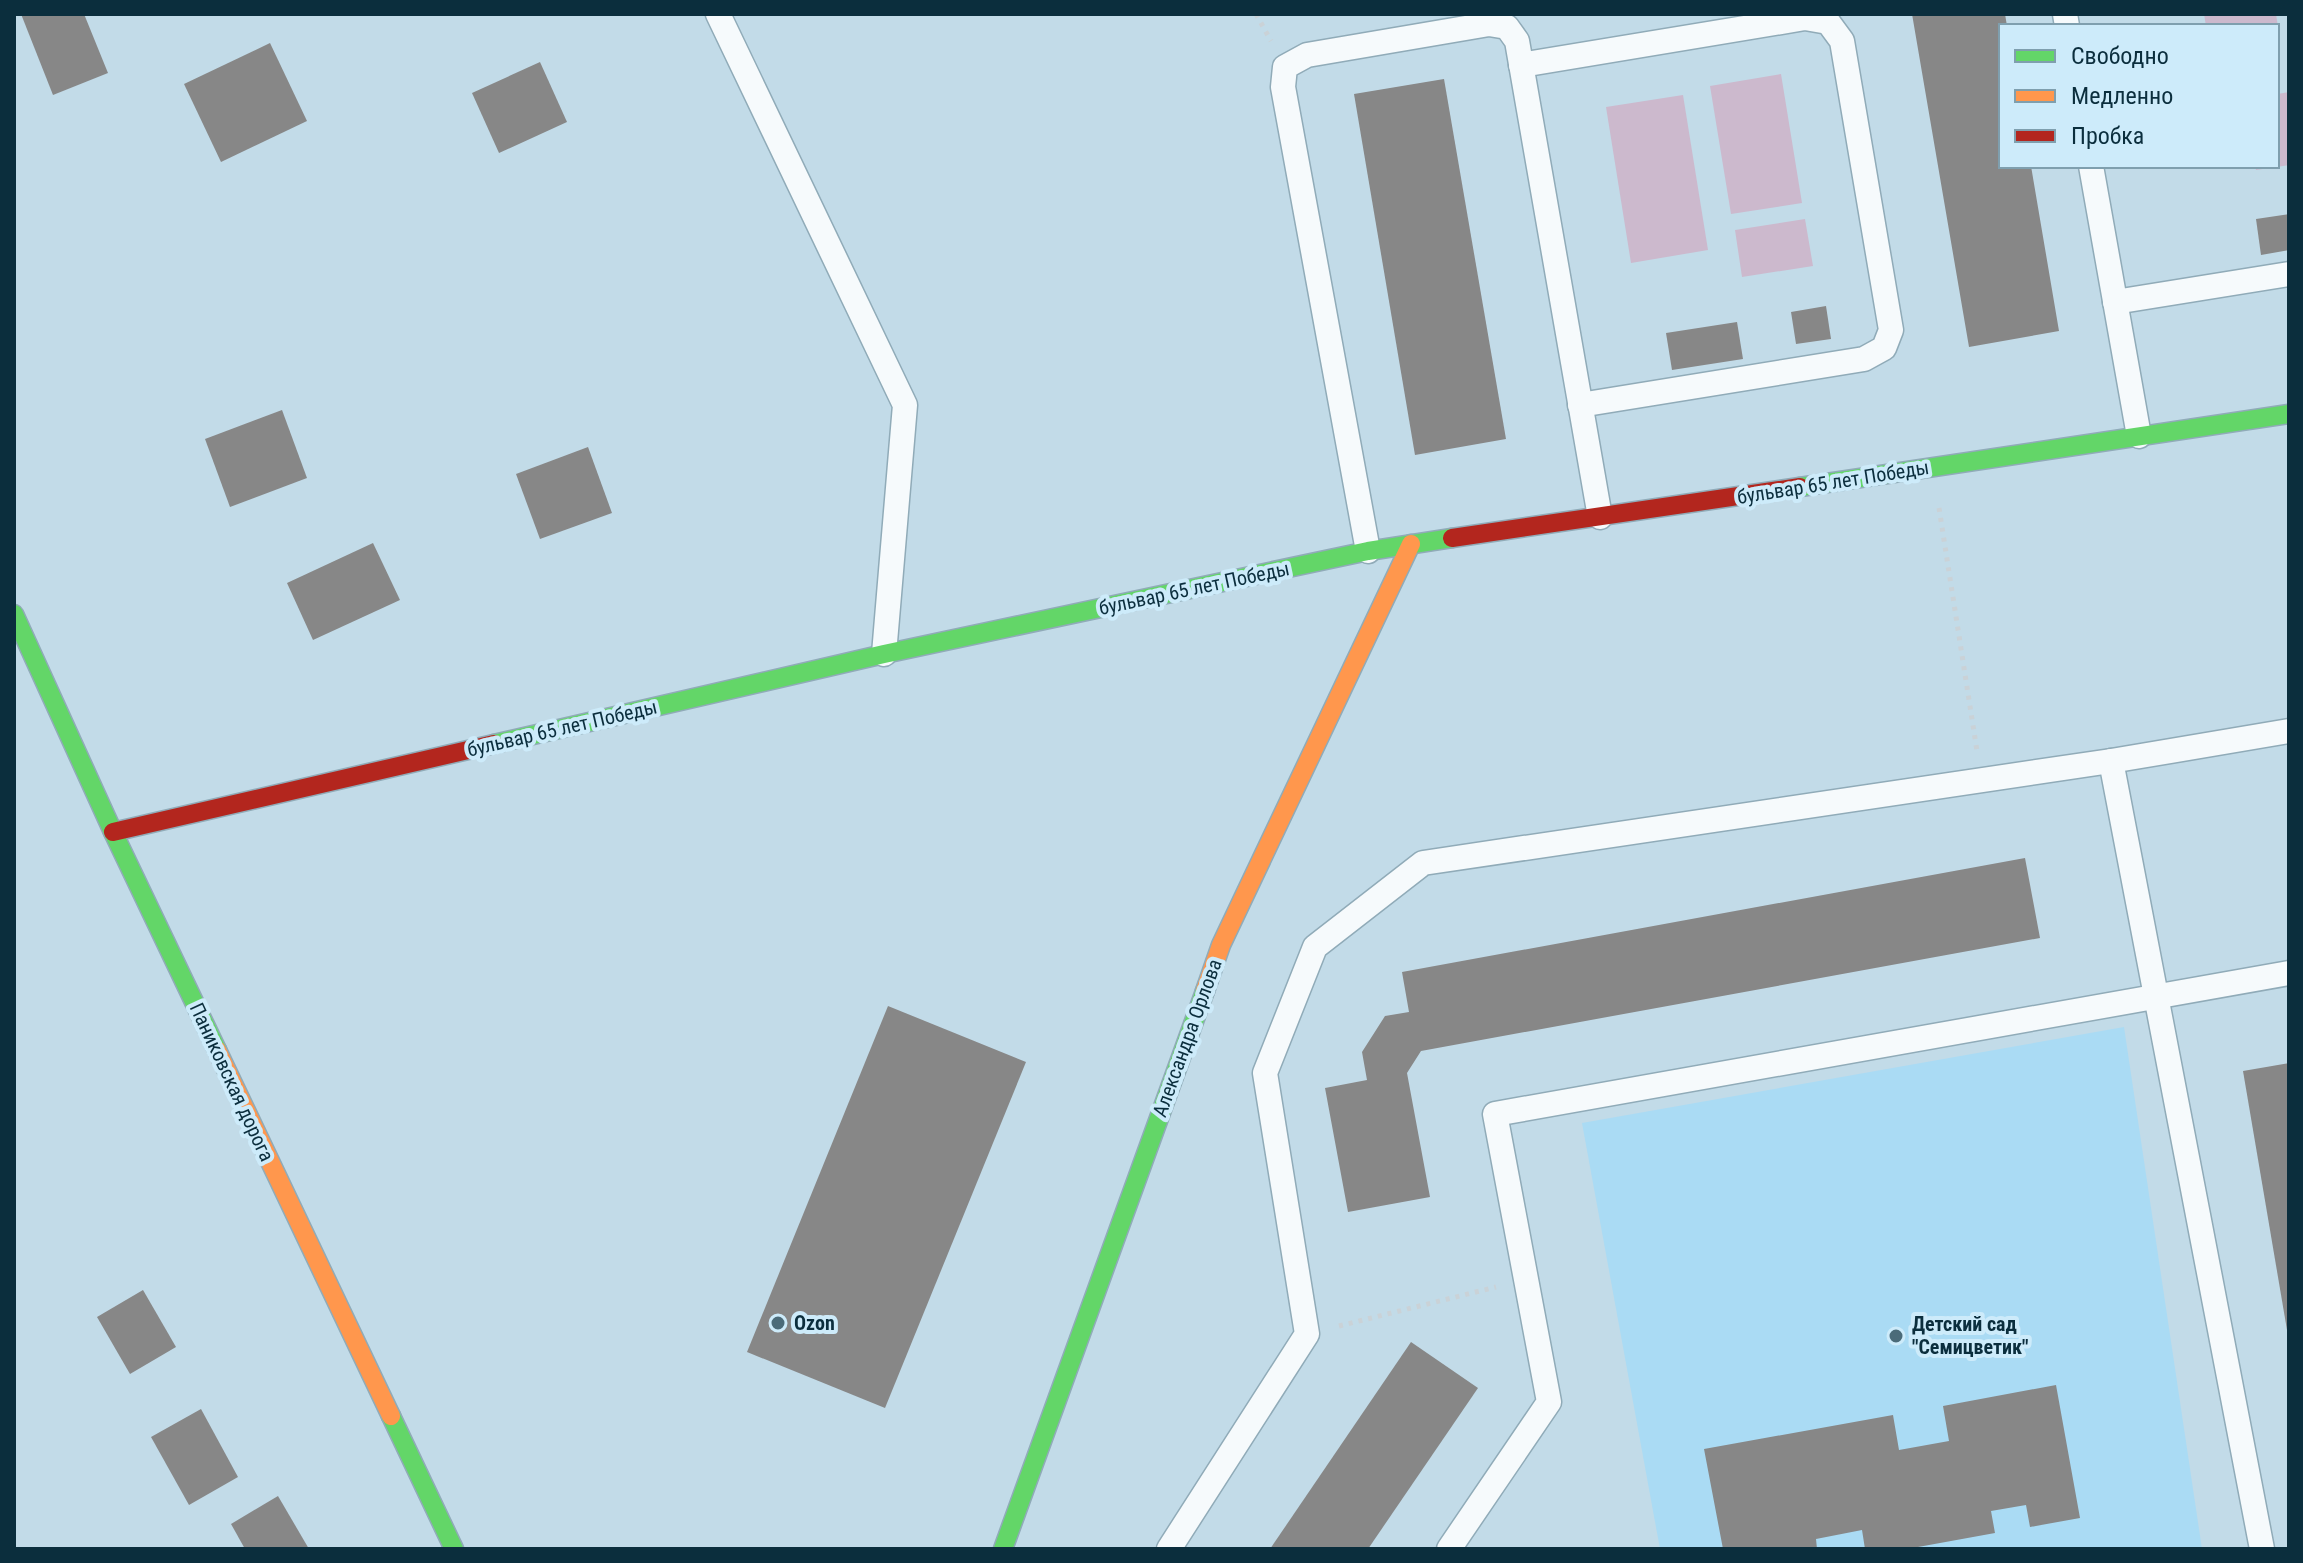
<svg xmlns="http://www.w3.org/2000/svg" width="2303" height="1563" viewBox="0 0 2303 1563" font-family="'Roboto Condensed',sans-serif">
<rect width="100%" height="100%" fill="#c2dbe8"/>
<!-- built -->
<polygon fill="#aadbf4" points="2124,1027 2202,1549 1660,1549 1582,1123"/>
<!-- green -->
<g fill="#ccb9cd">
<polygon points="2204,14 2276,14 2279,33 2277,26 2206,26"/>
<polygon points="1781,74 1802,203 1731,214 1710,86"/>
<polygon points="2289,92 2289,165 2256,170 2255,166 2277,166 2277,94"/>
<polygon points="1683,95 1708,250 1631,263 1606,107"/>
<polygon points="1805,219 1813,266 1742,277 1735,230"/>
</g>
<!-- building -->
<g fill="#878787">
<polygon points="21,14 84,14 108,73 53,95"/>
<polygon points="1912,14 2005,14 2007,26 2001,26 2001,166 2031,166 2059,331 1969,347"/>
<polygon points="270,43 307,121 221,162 184,84"/>
<polygon points="540,62 567,122 499,153 472,93"/>
<polygon points="1444,79 1506,439 1415,455 1354,94"/>
<polygon points="2289,214 2289,250 2261,255 2256,219"/>
<polygon points="1826,306 1831,339 1796,344 1791,312"/>
<polygon points="1737,322 1743,359 1672,370 1666,333"/>
<polygon points="282,410 307,478 230,507 205,439"/>
<polygon points="588,447 612,513 540,539 516,474"/>
<polygon points="373,543 400,600 313,640 287,583"/>
<polygon points="2025,858 2040,938 1421,1051 1407,1073 1430,1197 1348,1212 1325,1088 1367,1080 1362,1052 1385,1016 1409,1012 1402,972"/>
<polygon points="888,1006 1026,1062 885,1408 747,1352"/>
<polygon points="2289,1063 2289,1330 2287,1330 2243,1071"/>
<polygon points="143,1290 176,1347 130,1374 97,1317"/>
<polygon points="1411,1342 1478,1388 1368,1549 1270,1549"/>
<polygon points="2056,1385 2080,1518 2030,1527 2026,1505 1991,1511 1995,1533 1907,1549 1865,1549 1862,1530 1816,1539 1817,1549 1723,1549 1704,1449 1893,1415 1899,1450 1949,1441 1943,1406"/>
<polygon points="201,1409 238,1477 189,1505 151,1437"/>
<polygon points="278,1496 309,1549 245,1549 231,1524"/>
</g>
<g fill="none" stroke-linecap="round" stroke-linejoin="round">
<defs>
<g id="lane">
<polyline points="718,14 905,405 884,654"/>
<polyline points="2065,14 2067,26"/>
<polyline points="1521,65 1805,18 1828,22 1842,41 1891,330 1884,348 1864,359 1580,405"/>
<polyline points="2091,166 2139,436"/>
<polyline points="2115,302 2289,274"/>
<polyline points="1368,551 1283,87 1285,67 1307,55 1489,24 1507,27 1517,41 1600,517"/>
<polyline points="2111,761 2262,1549"/>
<polyline points="1169,1549 1307,1334 1265,1073 1315,947 1423,863 2111,761 2289,731"/>
<polyline points="1449,1549 1549,1402 1495,1114 2289,973"/>
</g>
<g id="fast">
<polyline points="1800,487 2289,414"/>
<polyline points="14,614 113,832 217,1050"/>
<polyline points="494,744 884,654 1368,551 1452,538"/>
<polyline points="391,1416 454,1549"/>
<polyline points="1003,1549 1205,991"/>
</g>
<g id="slow">
<polyline points="1205,991 1221,945 1411,544"/>
<polyline points="217,1050 391,1416"/>
</g>
<g id="jam">
<polyline points="1452,538 1800,487"/>
<polyline points="113,832 494,744"/>
</g>
</defs>
<!-- lane casing -->
<use href="#lane" stroke="#90abb8" stroke-width="27"/>
<!-- fast casing -->
<use href="#fast" stroke="#90abb8" stroke-width="21"/>
<!-- slow casing -->
<use href="#slow" stroke="#90abb8" stroke-width="21"/>
<!-- jam casing -->
<use href="#jam" stroke="#90abb8" stroke-width="21"/>
<!-- path -->
<g stroke="#cad2d7" stroke-width="5" stroke-dasharray="4 6" stroke-linecap="butt">
<polyline points="1256,14 1271,41"/>
<polyline points="1939,508 1977,751"/>
<polyline points="1339,1326 1496,1287"/>
</g>
<!-- lane -->
<use href="#lane" stroke="#f6fafc" stroke-width="24"/>
<!-- fast -->
<use href="#fast" stroke="#63d668" stroke-width="18"/>
<!-- slow -->
<use href="#slow" stroke="#ff974d" stroke-width="18"/>
<!-- jam -->
<use href="#jam" stroke="#b3261e" stroke-width="18"/>
</g>
<!-- markers -->
<g fill="#4b6b79" stroke="#cdebfa" stroke-width="3">
<circle cx="778" cy="1323" r="8"/>
<circle cx="1896" cy="1336" r="8"/>
</g>
<g text-anchor="middle" dominant-baseline="central" stroke-width="8" stroke-linejoin="round" paint-order="stroke">
<!-- street labels -->
<g font-size="20" fill="#0b2e3d" stroke="#cdebfa">
<text transform="translate(1833 482) rotate(-9)">бульвар 65 лет Победы</text>
<text transform="translate(1194 588) rotate(-12)">бульвар 65 лет Победы</text>
<text transform="translate(562 728) rotate(-13)">бульвар 65 лет Победы</text>
<text transform="translate(1187 1038) rotate(-70)">Александра Орлова</text>
<text transform="translate(232 1082) rotate(65)">Паниковская дорога</text>
</g>
<!-- poi labels -->
<g font-size="20" font-weight="bold" fill="#0b2e3d" stroke="#cdebfa" text-anchor="start">
<text x="794" y="1323">Ozon</text>
<text x="1912" y="1324">Детский сад<tspan x="1912" dy="23">"Семицветик"</tspan></text>
</g>
</g>
<!-- border -->
<rect width="2303" height="1563" fill="none" stroke="#0b2e3d" stroke-width="32"/>
<!-- legend -->
<rect x="1999" y="24" width="280" height="144" fill="#cdebfa" stroke="#7f9fae" stroke-width="2"/>
<rect x="2015" y="50" width="40" height="12" fill="#63d668" stroke="#7f9fae" stroke-width="2"/>
<text x="2071" y="64" font-size="24" fill="#0b2e3d">Свободно</text>
<rect x="2015" y="90" width="40" height="12" fill="#ff974d" stroke="#7f9fae" stroke-width="2"/>
<text x="2071" y="104" font-size="24" fill="#0b2e3d">Медленно</text>
<rect x="2015" y="130" width="40" height="12" fill="#b3261e" stroke="#7f9fae" stroke-width="2"/>
<text x="2071" y="144" font-size="24" fill="#0b2e3d">Пробка</text>
</svg>
